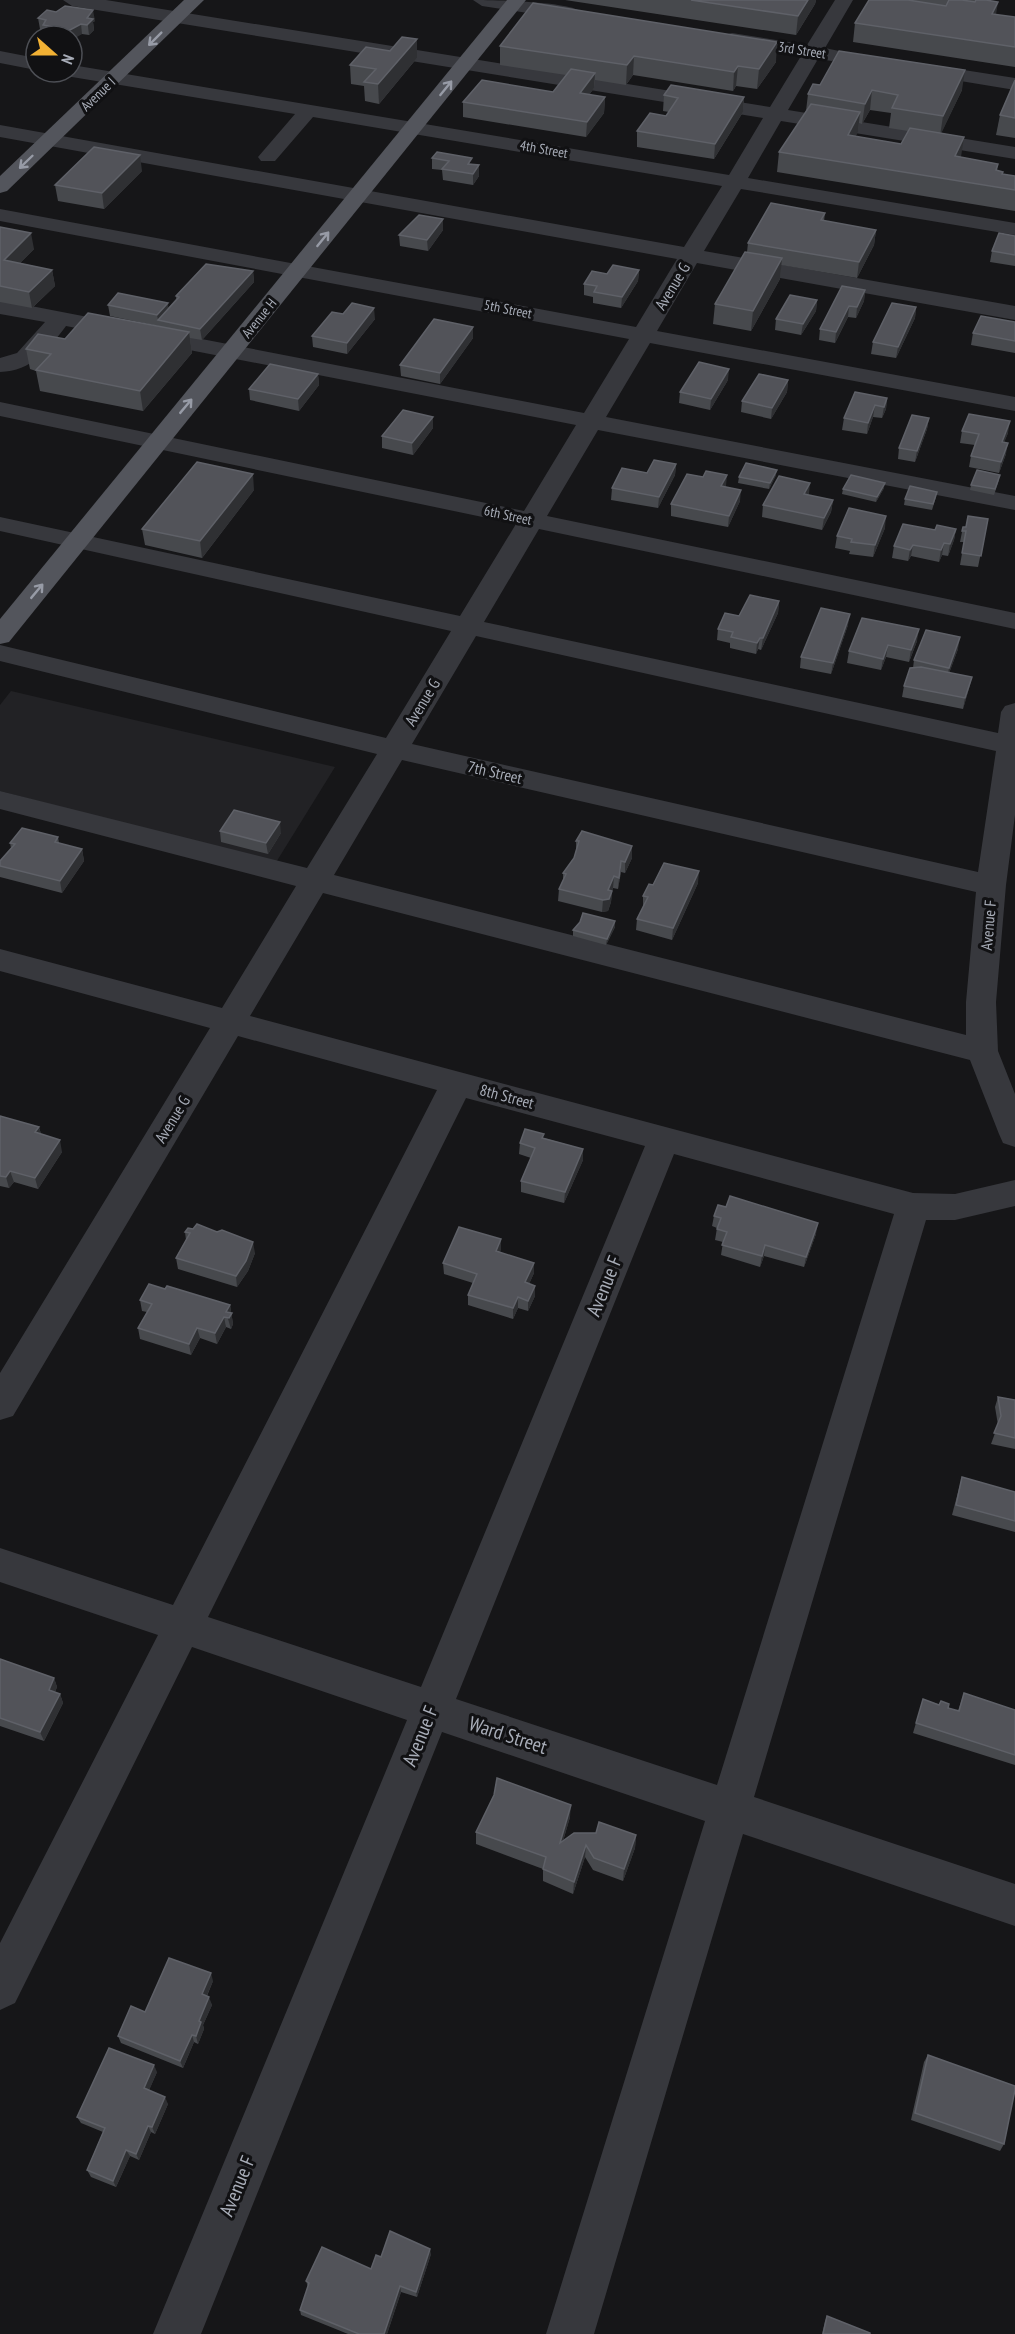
<svg xmlns="http://www.w3.org/2000/svg" width="1015" height="2334" viewBox="0 0 1015 2334" font-family="'PT Sans Narrow',sans-serif">
<rect width="100%" height="100%" fill="#161618"/>
<!-- built -->
<polygon fill="#222225" points="11,691 335,767 275,864 0,791 0,705"/>
<g fill="none" stroke-linecap="round" stroke-linejoin="round">
<!-- minor -->
<g fill="#37383d" fill-rule="evenodd">
<path d="M63,0H106L770,107L801,56L725,43L723,39L725,35L732,33L807,45L835,0H853L825,48L839,51L842,55L832,61L818,59L788,110L1015,147V159L781,121L748,178L1015,223V235L741,189L704,251L1015,306V320L697,263L657,331L1015,397V411L650,343L606,417L1015,496V510L598,430L547,516L1015,613V629L539,529L484,622L998,733L1001,712L1005,706L1015,703V815L1006,885L996,1002L998,1051L1015,1094V1147L1003,1143L999,1134L970,1060L323,893L250,1016L913,1193L955,1194L1015,1180V1206L955,1220H926L754,1797L1015,1884V1926L743,1834L594,2334H546L705,1821L442,1732L201,2334H153L407,1720L192,1647L15,2003L0,2010V1943L158,1635L0,1582V1548L173,1605L437,1090L238,1036L13,1416L0,1420V1373L210,1028L0,971V949L222,1008L296,886L0,809V791L307,868L377,754L0,661V645L386,738L451,631L0,531V517L460,616L516,524L0,416V402L524,511L576,425L66,326C48,350 32,371 0,372V358L17,353L45,322L0,314V300L584,413L629,339L0,221V209L636,327L677,259L0,137V125L684,247L722,186L313,117L275,161H261L258,157L295,114L72,77L63,72H72V65L729,175L763,118L72,6ZM476,636L996,751L978,872L412,744ZM402,760L976,892L966,1002V1035L334,875ZM466,1098L645,1146L421,1687L208,1617ZM674,1154L894,1214L717,1785L456,1699Z"/>
<path d="M473,0C491,0 575,1 584,14L575,20L482,6Z"/>
<polygon points="0,51 36,58 36,70 0,63"/>
<polygon points="919,63 1015,78 1015,90 912,73 909,69 912,65"/>
</g>
<!-- major -->
<g fill="#53555c" fill-rule="evenodd">
<polygon points="184,0 204,0 7,191 0,193 0,176"/>
<polygon points="507,0 526,0 9,642 0,644 0,619"/>
</g>
</g>
<!-- wall -->
<g fill="#47494d" fill-rule="evenodd">
<polygon points="565,0 816,0 815,4 796,35"/>
<polygon points="869,0 986,0 996,15 1015,17 1015,67 853,42 855,23"/>
<polygon points="38,18 95,21 93,22 94,30 89,35 82,34 72,36 44,36 43,29 40,29"/>
<polygon points="417,39 417,58 379,104 365,101 364,86 351,84 350,65 390,51"/>
<polygon points="500,46 776,62 757,89 736,86 733,91 633,75 626,85 595,80 594,88 589,95 605,97 604,113 586,137 463,117 463,102 553,92 566,75 500,65"/>
<polygon points="1015,80 1015,138 996,135 1000,115"/>
<path d="M813,84L962,90L941,133L961,157L998,164L997,170L1002,174L1015,176V211L777,172L779,152L806,111L808,94ZM870,110L891,113L889,128L908,131L901,144L855,136L858,132L859,123L862,124Z"/>
<polygon points="664,95 744,97 743,112 714,159 637,147 637,131 666,116 669,112 663,111"/>
<polygon points="432,158 479,165 479,176 473,185 443,180 442,170 432,169"/>
<polygon points="142,171 104,209 58,201 55,185"/>
<polygon points="825,213 824,221 876,230 874,245 857,278 781,265 780,279 751,331 713,324 715,304 747,252 748,243"/>
<polygon points="443,219 443,230 428,251 400,246 399,235"/>
<polygon points="0,227 34,249 20,263 52,270 55,286 32,308 0,302"/>
<polygon points="1015,236 1015,266 990,262 992,251"/>
<polygon points="639,270 638,281 621,308 593,303 593,297 584,295 584,284 607,274"/>
<polygon points="253,271 254,282 202,340 190,338 192,353 143,411 40,391 36,371 30,369 26,349 65,339 158,326 110,316 108,305 168,308 176,299 176,296"/>
<polygon points="865,290 864,301 856,318 848,317 835,343 819,340 820,329"/>
<polygon points="817,300 816,311 801,335 775,330 776,319"/>
<polygon points="916,307 915,318 896,358 871,354 873,342"/>
<polygon points="343,314 375,319 347,354 313,347 312,336"/>
<polygon points="1015,322 1015,353 971,345 973,333"/>
<polygon points="473,327 473,338 440,384 401,376 400,365"/>
<polygon points="318,374 319,385 299,411 250,400 249,389"/>
<polygon points="728,380 710,410 679,403 680,392"/>
<polygon points="788,380 787,392 771,419 741,412 742,401"/>
<polygon points="887,398 886,409 882,418 873,417 867,434 842,430 844,418"/>
<polygon points="929,418 927,429 915,462 898,459 899,448"/>
<polygon points="433,428 413,455 382,448 382,436"/>
<polygon points="962,431 1008,433 1004,442 1006,454 999,473 969,467 971,456 975,445 960,443"/>
<polygon points="676,464 675,475 658,508 611,500 612,488 647,473"/>
<polygon points="776,475 769,489 738,483 739,477"/>
<polygon points="999,480 994,495 970,490 971,485"/>
<polygon points="726,487 740,501 728,527 671,516 671,504"/>
<polygon points="884,488 876,502 842,494 843,489"/>
<polygon points="254,490 202,558 145,545 142,529"/>
<polygon points="808,495 833,500 831,512 822,530 762,517 763,505"/>
<polygon points="936,497 932,510 904,505 905,499"/>
<polygon points="968,516 988,519 978,567 960,565 964,542 960,542 963,527 966,527"/>
<polygon points="885,528 873,557 849,554 850,551 835,548 837,536"/>
<polygon points="956,529 954,540 948,556 942,555 939,562 911,556 908,561 892,558 894,546 935,530"/>
<polygon points="779,601 778,613 761,650 758,649 756,654 730,648 730,643 717,640 718,629 739,616"/>
<polygon points="848,625 831,674 800,668 801,657"/>
<polygon points="917,641 909,662 886,657 881,670 847,663 849,651"/>
<polygon points="958,649 949,673 972,677 963,709 902,697 904,686 913,668 914,660"/>
<polygon points="220,831 281,833 268,854 221,842"/>
<polygon points="58,837 59,843 82,849 84,861 62,893 0,877 0,861 11,848 10,843"/>
<polygon points="576,841 632,846 632,858 625,873 621,872 618,889 613,888 612,891 611,902 608,911 602,912 558,901 559,889 563,880 563,873 574,858 576,852"/>
<polygon points="698,883 672,940 636,930 637,919 643,907 643,896 653,885"/>
<polygon points="615,921 615,927 606,945 573,936 573,930"/>
<polygon points="0,1116 39,1127 41,1134 62,1152 38,1189 14,1182 9,1188 0,1186"/>
<polygon points="544,1138 583,1149 583,1160 564,1203 521,1192 521,1181 531,1158 519,1154 520,1143"/>
<polygon points="714,1216 816,1234 804,1267 764,1256 760,1267 721,1255 723,1242 715,1240 717,1228 712,1226"/>
<polygon points="193,1229 255,1253 248,1271 237,1287 178,1269 176,1258 186,1240 185,1232"/>
<polygon points="501,1239 500,1252 534,1273 529,1284 535,1286 535,1296 528,1311 518,1308 513,1319 468,1305 468,1295 473,1283 444,1274 443,1263"/>
<polygon points="165,1289 230,1305 233,1324 231,1329 226,1327 217,1344 200,1338 191,1355 140,1339 138,1328 147,1312 142,1311 140,1300"/>
<polygon points="998,1397 1015,1400 1015,1449 991,1444 998,1425 995,1407"/>
<polygon points="962,1477 1015,1492 1015,1532 952,1515"/>
<polygon points="0,1659 54,1678 57,1687 55,1692 60,1694 63,1703 44,1741 0,1726"/>
<polygon points="964,1693 1015,1710 1015,1765 913,1733 923,1699 958,1711"/>
<polygon points="570,1817 563,1841 636,1835 635,1848 623,1881 593,1870 585,1857 573,1894 543,1881 543,1869 476,1844 476,1832"/>
<polygon points="213,1981 207,1996 212,2005 203,2025 204,2029 198,2044 194,2042 183,2068 121,2043 118,2036 145,2012"/>
<polygon points="928,2055 1004,2144 1000,2151 911,2120 924,2062"/>
<polygon points="157,2072 149,2090 168,2104 155,2134 151,2132 139,2160 130,2156 116,2187 91,2177 87,2170 103,2132 81,2123 77,2117"/>
<polygon points="431,2254 417,2297 401,2292 387,2334 348,2334 301,2315 300,2310 308,2287 306,2281 371,2269 381,2257"/>
<polygon points="827,2316 870,2334 822,2334 825,2321"/>
</g>
<!-- shaded-wall -->
<g fill="#2f3033">
<polygon points="808,0 816,0 815,4 796,35 798,16"/>
<polygon points="998,2 995,21 992,14"/>
<polygon points="93,10 95,21 93,22 94,30 89,35 87,18"/>
<polygon points="81,24 82,34 72,40 70,30"/>
<polygon points="417,39 417,58 379,104 378,84"/>
<polygon points="777,42 776,62 757,89 759,69"/>
<polygon points="634,56 633,75 626,85 627,65"/>
<polygon points="738,66 736,86 733,91 734,72"/>
<polygon points="965,70 962,90 940,136 943,116"/>
<polygon points="595,73 594,88 579,109 580,93"/>
<polygon points="872,90 870,110 862,124 865,104"/>
<polygon points="605,97 604,113 586,137 587,122"/>
<polygon points="744,97 743,112 714,159 715,144"/>
<polygon points="860,112 858,132 846,155 848,135"/>
<polygon points="964,137 961,157 952,176 955,156"/>
<polygon points="140,155 142,171 104,209 102,193"/>
<polygon points="479,165 479,176 473,185 473,174"/>
<polygon points="443,219 443,230 428,251 427,240"/>
<polygon points="876,230 874,245 857,278 859,262"/>
<polygon points="31,233 34,249 7,276 4,260"/>
<polygon points="782,258 780,279 751,331 753,311"/>
<polygon points="52,270 55,286 32,308 29,292"/>
<polygon points="639,270 638,281 621,308 622,297"/>
<polygon points="253,271 254,282 202,340 200,329"/>
<polygon points="865,290 864,301 856,318 857,307"/>
<polygon points="817,300 816,311 801,335 803,324"/>
<polygon points="168,303 169,314 158,320 157,315"/>
<polygon points="849,306 848,317 835,343 836,332"/>
<polygon points="916,307 915,318 896,358 898,347"/>
<polygon points="374,308 375,319 347,354 347,343"/>
<polygon points="473,327 473,338 440,384 440,373"/>
<polygon points="189,332 192,353 143,411 140,391"/>
<polygon points="729,369 728,380 710,410 711,399"/>
<polygon points="318,374 319,385 299,411 298,399"/>
<polygon points="788,380 787,392 771,419 772,408"/>
<polygon points="887,398 886,409 882,418 884,407"/>
<polygon points="875,405 873,417 867,434 868,423"/>
<polygon points="433,417 433,428 413,455 412,443"/>
<polygon points="929,418 927,429 915,462 917,451"/>
<polygon points="1010,421 1008,433 1000,453 1002,442"/>
<polygon points="1008,443 1006,454 999,473 1001,462"/>
<polygon points="676,464 675,475 658,508 659,497"/>
<polygon points="777,470 776,475 769,489 770,483"/>
<polygon points="253,474 254,490 202,558 200,541"/>
<polygon points="727,475 726,486 720,498 721,486"/>
<polygon points="810,483 809,494 803,505 804,494"/>
<polygon points="885,483 884,488 876,502 877,497"/>
<polygon points="741,490 740,501 728,527 729,516"/>
<polygon points="833,500 831,512 822,530 824,518"/>
<polygon points="886,516 885,528 873,557 875,545"/>
<polygon points="956,529 954,540 948,556 950,544"/>
<polygon points="944,543 942,555 939,562 941,550"/>
<polygon points="913,545 911,556 908,561 910,550"/>
<polygon points="779,601 778,613 761,650 763,638"/>
<polygon points="850,614 848,625 831,674 833,663"/>
<polygon points="919,629 917,641 909,662 911,650"/>
<polygon points="960,637 958,649 947,679 949,668"/>
<polygon points="760,638 758,649 756,654 757,643"/>
<polygon points="888,645 886,657 881,670 883,659"/>
<polygon points="972,677 969,689 963,709 965,698"/>
<polygon points="280,822 281,833 268,854 266,843"/>
<polygon points="632,846 632,858 625,873 625,862"/>
<polygon points="82,849 84,861 62,893 60,881"/>
<polygon points="621,861 621,872 618,889 619,878"/>
<polygon points="699,871 698,883 672,940 673,928"/>
<polygon points="614,876 613,888 608,899 612,891 611,902 608,911 602,912 603,900"/>
<polygon points="615,921 615,927 606,945 607,939"/>
<polygon points="39,1127 42,1138 35,1132"/>
<polygon points="60,1140 62,1152 38,1189 35,1178"/>
<polygon points="583,1149 583,1160 564,1203 565,1192"/>
<polygon points="10,1171 14,1182 9,1188 6,1177"/>
<polygon points="818,1223 816,1234 804,1267 806,1257"/>
<polygon points="501,1239 501,1250 496,1261 496,1251"/>
<polygon points="253,1242 255,1253 248,1271 237,1287 236,1276"/>
<polygon points="765,1245 764,1256 760,1267 762,1256"/>
<polygon points="534,1263 534,1273 525,1293 525,1282"/>
<polygon points="535,1286 535,1296 528,1311 528,1301"/>
<polygon points="518,1297 518,1308 513,1319 513,1308"/>
<polygon points="230,1305 233,1324 231,1329 226,1312"/>
<polygon points="224,1317 226,1327 217,1344 215,1333"/>
<polygon points="197,1328 200,1338 191,1355 189,1344"/>
<polygon points="54,1678 57,1687 52,1699 49,1690"/>
<polygon points="60,1694 63,1703 44,1741 40,1732"/>
<polygon points="571,1805 570,1817 559,1855 560,1843"/>
<polygon points="636,1835 635,1848 623,1881 624,1869"/>
<polygon points="586,1845 585,1857 573,1894 574,1882"/>
<polygon points="211,1973 213,1981 204,2002 202,1994"/>
<polygon points="209,1997 212,2005 203,2025 204,2029 198,2044 196,2036 199,2021"/>
<polygon points="192,2035 194,2042 183,2068 180,2061"/>
<polygon points="154,2065 157,2072 147,2095 144,2088"/>
<polygon points="165,2097 168,2104 155,2134 152,2127"/>
<polygon points="148,2126 151,2132 139,2160 136,2154"/>
<polygon points="126,2150 130,2156 116,2187 113,2181"/>
<polygon points="430,2249 431,2254 417,2297 416,2292"/>
<polygon points="400,2286 401,2292 387,2334 384,2334"/>
</g>
<!-- building -->
<g fill="#525359" stroke="#5f6168" stroke-width="1.5">
<polygon points="691,0 808,0 798,16"/>
<polygon points="869,0 908,0 946,6 949,0 962,0 975,2 976,0 986,0 998,2 992,14 1015,17 1015,47 855,23"/>
<polygon points="533,3 777,42 759,69 738,66 734,72 634,56 627,65 500,46"/>
<polygon points="65,6 93,10 87,18 93,19 87,25 81,24 70,30 43,25 46,20 38,18 47,10 56,12"/>
<polygon points="402,37 417,39 378,84 364,82 376,69 350,65 366,47 390,51"/>
<polygon points="839,51 965,70 943,116 892,108 898,95 872,90 865,104 808,94 813,84 820,85"/>
<polygon points="571,69 595,73 580,93 605,97 587,122 463,102 482,80 553,92"/>
<polygon points="1015,80 1015,118 1000,115"/>
<polygon points="671,85 744,97 715,144 637,131 650,113 666,116 678,98 664,95"/>
<polygon points="811,104 860,112 848,135 901,144 910,128 964,137 955,156 998,164 996,170 1003,172 1002,174 1015,176 1015,190 779,152"/>
<polygon points="94,147 140,155 102,193 55,185"/>
<polygon points="437,152 472,158 468,164 479,165 473,174 442,169 449,161 432,158"/>
<polygon points="771,203 825,213 821,220 876,230 859,262 748,243"/>
<polygon points="419,215 443,219 427,240 399,235"/>
<polygon points="0,227 31,233 4,260 52,270 29,292 0,286"/>
<polygon points="999,233 1015,236 1015,255 992,251"/>
<polygon points="745,252 782,258 753,311 715,304"/>
<polygon points="206,264 253,271 200,329 158,320 179,297 176,296"/>
<polygon points="613,265 639,270 622,297 594,292 597,286 584,284 592,271 607,274"/>
<polygon points="842,286 865,290 857,307 849,306 836,332 820,329"/>
<polygon points="118,293 168,303 157,315 108,305"/>
<polygon points="790,295 817,300 803,324 776,319"/>
<polygon points="352,303 374,308 347,343 312,336 332,312 343,314"/>
<polygon points="892,303 916,307 898,347 873,342"/>
<polygon points="88,313 189,332 140,391 36,370 51,354 26,349 38,334 65,339"/>
<polygon points="981,316 1015,322 1015,341 973,333"/>
<polygon points="434,319 473,327 440,373 400,365"/>
<polygon points="699,362 729,369 711,399 680,392"/>
<polygon points="270,364 318,374 298,399 249,389"/>
<polygon points="759,374 788,380 772,408 742,401"/>
<polygon points="855,392 887,398 884,407 875,405 868,423 844,418"/>
<polygon points="403,410 433,417 412,443 382,436"/>
<polygon points="969,414 1010,421 1002,442 1008,443 1001,462 971,456 979,434 962,431"/>
<polygon points="912,415 929,418 917,451 899,448"/>
<polygon points="654,460 676,464 659,497 612,488 622,468 647,473"/>
<polygon points="197,462 253,474 200,541 142,529"/>
<polygon points="746,463 777,470 770,483 739,477"/>
<polygon points="977,470 1000,475 995,489 971,485"/>
<polygon points="706,471 727,475 721,486 741,490 729,516 671,504 687,474 703,477"/>
<polygon points="851,475 885,483 877,497 843,489"/>
<polygon points="779,476 810,483 804,494 833,500 824,518 763,505"/>
<polygon points="910,486 937,492 933,504 905,499"/>
<polygon points="849,508 886,516 875,545 851,542 852,539 837,536"/>
<polygon points="968,516 988,519 981,556 962,553 966,531 962,531 963,527 966,527"/>
<polygon points="903,524 935,530 937,525 956,529 950,544 944,543 941,550 913,545 910,550 894,546"/>
<polygon points="750,595 779,601 763,638 760,638 757,643 731,637 733,632 718,629 725,613 739,616"/>
<polygon points="821,608 850,614 833,663 801,657"/>
<polygon points="862,618 919,629 911,650 888,645 883,659 849,651"/>
<polygon points="926,630 960,637 949,668 914,660"/>
<polygon points="921,667 972,677 965,698 904,686 910,668"/>
<polygon points="234,810 280,822 266,843 220,831"/>
<polygon points="22,828 58,837 55,842 82,849 60,881 0,866 0,861 15,844 10,843"/>
<polygon points="582,831 632,846 625,862 621,861 619,878 614,876 608,890 612,891 609,899 603,900 559,889 566,874 563,873 574,858 579,841 576,841"/>
<polygon points="664,863 699,871 673,928 637,919 648,897 643,896 649,884 653,885"/>
<polygon points="583,913 615,921 607,939 573,930 580,922"/>
<polygon points="0,1116 39,1127 35,1132 60,1140 35,1178 10,1171 6,1177 0,1176"/>
<polygon points="525,1129 544,1134 542,1138 583,1149 565,1192 521,1181 535,1148 520,1143"/>
<polygon points="730,1196 818,1223 806,1257 765,1245 762,1256 722,1245 727,1232 717,1229 721,1218 714,1216 718,1205 726,1207"/>
<polygon points="197,1224 217,1232 222,1230 253,1242 246,1261 236,1276 176,1258 190,1233 185,1232 188,1228 193,1229"/>
<polygon points="459,1227 501,1239 496,1251 534,1263 525,1282 535,1286 528,1301 518,1297 513,1308 468,1295 477,1274 443,1263"/>
<polygon points="149,1284 165,1289 167,1286 230,1305 226,1312 232,1313 229,1318 224,1317 215,1333 197,1328 189,1344 138,1328 152,1304 140,1300"/>
<polygon points="998,1397 1015,1400 1015,1438 994,1433 1001,1416"/>
<polygon points="962,1477 1015,1492 1015,1521 956,1505"/>
<polygon points="0,1659 54,1678 49,1690 60,1694 40,1732 0,1718"/>
<polygon points="964,1693 1015,1710 1015,1755 916,1723 923,1699 939,1705 941,1701 949,1704 948,1708 959,1711"/>
<polygon points="497,1778 571,1805 560,1843 574,1833 596,1833 599,1822 636,1835 624,1869 594,1858 586,1845 574,1882 543,1869 546,1857 476,1832 494,1795"/>
<polygon points="169,1958 211,1973 202,1994 209,1997 199,2021 201,2022 196,2036 192,2035 180,2061 118,2036 131,2006 145,2012"/>
<polygon points="109,2048 154,2065 144,2088 165,2097 152,2127 148,2126 136,2154 126,2150 113,2181 87,2170 105,2128 77,2117"/>
<polygon points="928,2055 1015,2086 1015,2090 1004,2144 915,2113"/>
<polygon points="390,2231 430,2249 416,2292 400,2286 384,2334 359,2334 300,2310 309,2283 306,2281 322,2247 371,2269 376,2255 381,2257"/>
<polygon points="827,2316 870,2333 870,2334 823,2334"/>
</g>
<!-- one-way arrows -->
<defs><path id="oneway-shaft" d="M-6 0H5M1.5-3L5.5 0L1.5 3" fill="none" stroke-width="1.6" stroke-linecap="round" stroke-linejoin="round" transform="scale(1.5)"/></defs>
<g stroke="#979ba6">
<use href="#oneway-shaft" transform="translate(155 39) rotate(135)"/>
<use href="#oneway-shaft" transform="translate(446 88) rotate(-51)"/>
<use href="#oneway-shaft" transform="translate(26 162) rotate(136)"/>
<use href="#oneway-shaft" transform="translate(323 239) rotate(-51)"/>
<use href="#oneway-shaft" transform="translate(186 406) rotate(-50)"/>
<use href="#oneway-shaft" transform="translate(37 591) rotate(-50)"/>
</g>
<g text-anchor="middle" dominant-baseline="central" stroke-width="6" stroke-linejoin="round" paint-order="stroke">
<!-- far-street labels -->
<g font-size="14" fill="#a8adb8" stroke="#111113">
<text transform="translate(802 50) rotate(9)">3rd Street</text>
<text transform="translate(98 94) rotate(-44)">Avenue I</text>
<text transform="translate(544 149) rotate(10)">4th Street</text>
<text transform="translate(508 309) rotate(11)">5th Street</text>
<text transform="translate(259 318) rotate(-51)">Avenue H</text>
<text transform="translate(508 515) rotate(12)">6th Street</text>
</g>
<!-- street labels -->
<g font-size="16" fill="#a8adb8" stroke="#111113">
<text transform="translate(672 286) rotate(-59)">Avenue G</text>
<text transform="translate(422 702) rotate(-59)">Avenue G</text>
<text transform="translate(495 772) rotate(13)">7th Street</text>
<text transform="translate(988 925) rotate(-85)">Avenue F</text>
<text transform="translate(507 1096) rotate(15)">8th Street</text>
<text transform="translate(172 1119) rotate(-59)">Avenue G</text>
</g>
<!-- near-street labels -->
<g font-size="20" fill="#a8adb8" stroke="#111113">
<text transform="translate(604 1286) rotate(-68)">Avenue F</text>
<text transform="translate(508 1735) rotate(18)">Ward Street</text>
<text transform="translate(420 1736) rotate(-68)">Avenue F</text>
<text transform="translate(237 2186) rotate(-68)">Avenue F</text>
</g>
</g>
<!-- north arrow -->
<g transform="translate(54 54) rotate(111)"><circle r="28" fill="#111113" stroke="#4d4f55" stroke-width="1.5"/>
<path d="M0-4.5L10 22L0 15L-10 22Z" fill="#f2b134"/>
<text y="-9" font-size="16" font-weight="bold" text-anchor="middle" fill="#a8adb8">N</text>
</g>
</svg>
